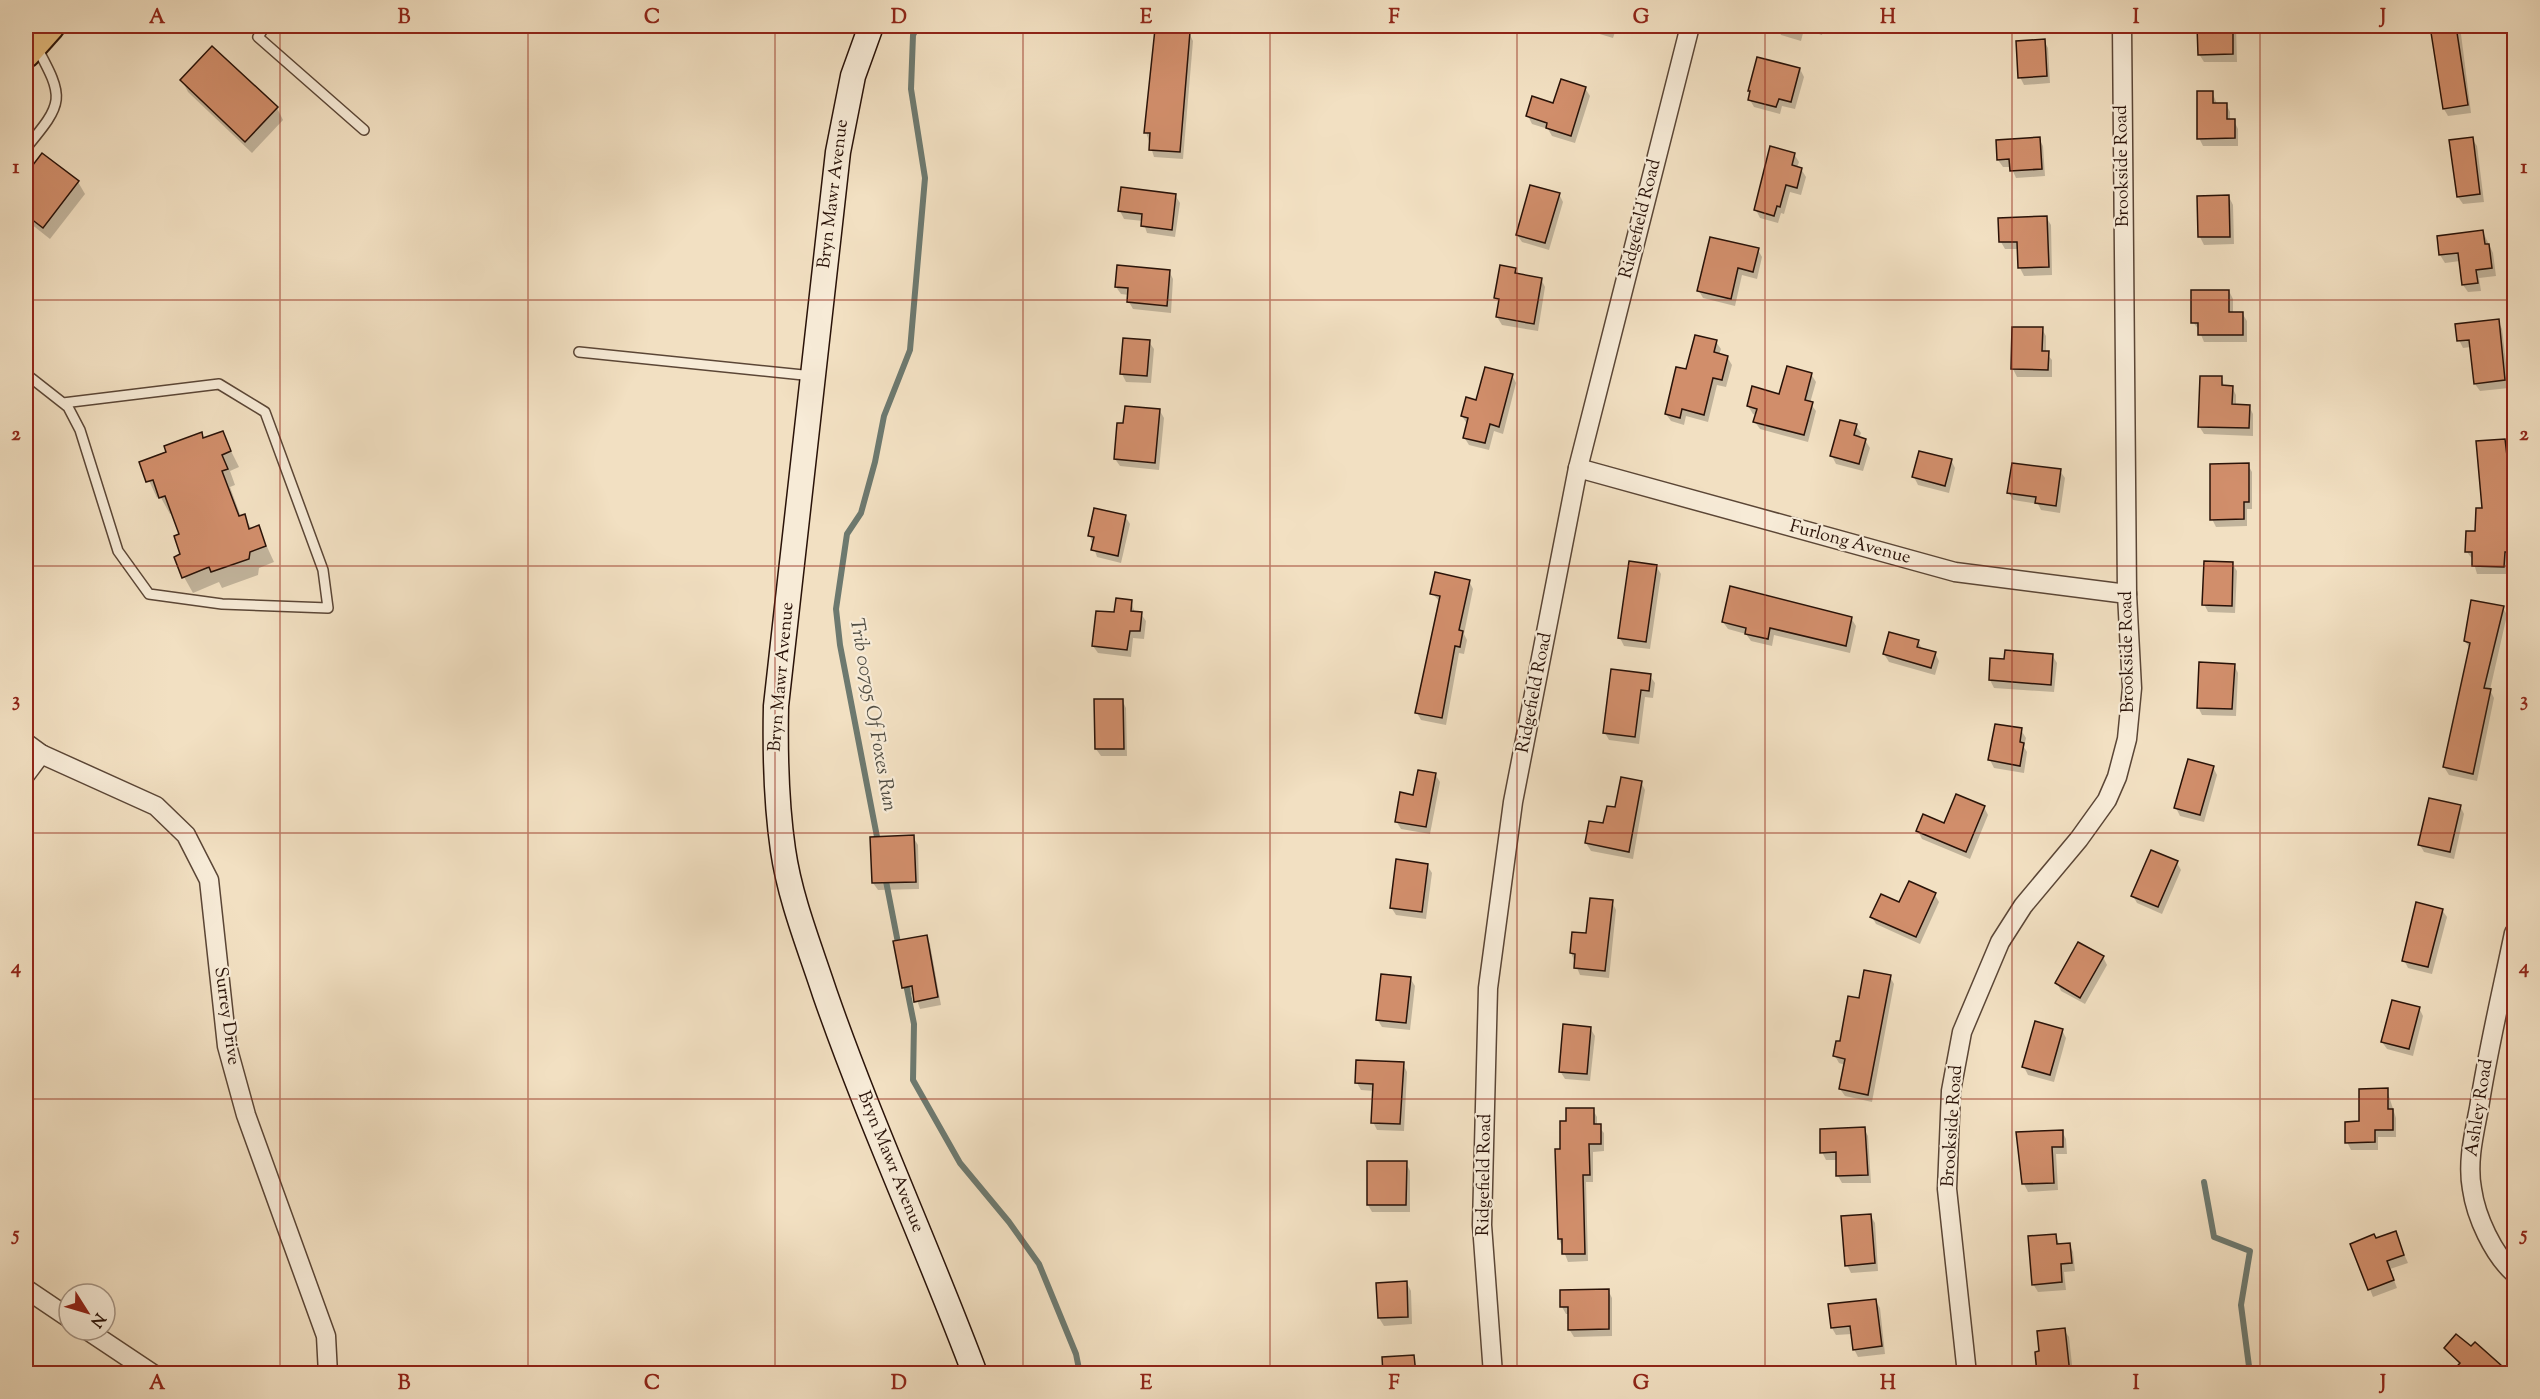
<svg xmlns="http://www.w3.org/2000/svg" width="2540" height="1399" viewBox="0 0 2540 1399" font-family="'Sorts Mill Goudy',serif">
<rect width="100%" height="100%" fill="#f2e0c2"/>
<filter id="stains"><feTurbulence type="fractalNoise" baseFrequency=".00333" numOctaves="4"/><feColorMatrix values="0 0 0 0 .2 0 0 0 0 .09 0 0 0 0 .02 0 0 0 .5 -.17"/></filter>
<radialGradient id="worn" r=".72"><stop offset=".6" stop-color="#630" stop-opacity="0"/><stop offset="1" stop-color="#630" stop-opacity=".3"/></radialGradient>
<!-- shadow -->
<g fill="#0003">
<polygon points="1573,26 1617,26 1613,38"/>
<polygon points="1777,26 1824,26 1822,35 1804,29 1801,41 1781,35"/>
<polygon points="2199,26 2236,26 2237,62 2204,62 2199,54"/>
<polygon points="2431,26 2460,26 2471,113 2448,116 2444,109"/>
<polygon points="1189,33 1193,41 1183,159 1154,157 1146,132"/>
<polygon points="2044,41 2048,48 2050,83 2024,85 2020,77"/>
<polygon points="1800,69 1804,77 1795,109 1782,106 1780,114 1754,107 1750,100"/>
<polygon points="182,80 277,108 283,120 252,153 188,92"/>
<polygon points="1585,88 1590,96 1575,143 1552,136 1548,129 1532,124 1528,116"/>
<polygon points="2212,92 2217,104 2226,104 2230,112 2230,121 2234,121 2238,129 2238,146 2203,146 2199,138"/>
<polygon points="2039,139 2043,146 2045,176 2016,178 2011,167 2003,167 1998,160"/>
<polygon points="2472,139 2477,146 2484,202 2463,204 2458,197 2451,142"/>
<polygon points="1794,154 1799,162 1797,168 1801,169 1806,177 1801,195 1790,192 1784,214 1781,213 1778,223 1760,218 1756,210"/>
<polygon points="43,155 78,182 85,194 50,239 26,220 26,177"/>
<polygon points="1559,194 1563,202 1549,250 1522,242 1517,235"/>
<polygon points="1175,195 1180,203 1175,237 1147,233 1143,221 1124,219 1120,211"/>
<polygon points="2229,197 2233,205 2234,244 2204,245 2200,237"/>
<polygon points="2046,217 2051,225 2052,275 2024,276 2020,268 2019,249 2005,249 2001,242"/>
<polygon points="2483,232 2493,253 2496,276 2479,278 2481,291 2468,292 2463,285 2460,261 2445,263 2440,255 2438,237"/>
<polygon points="1758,250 1762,257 1757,279 1742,275 1735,306 1703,298 1699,291"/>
<polygon points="1515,269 1519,276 1541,279 1545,287 1538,331 1502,325 1497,317 1500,304 1496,297"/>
<polygon points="1169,271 1173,279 1171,313 1133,309 1129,302 1129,295 1121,294 1116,287"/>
<polygon points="2229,291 2233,299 2233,313 2242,313 2247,321 2247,342 2204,342 2199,330 2193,322"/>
<polygon points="2498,321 2502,329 2509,388 2480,391 2475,384 2471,347 2463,348 2459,340"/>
<polygon points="2013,329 2042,329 2046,336 2046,353 2052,360 2052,377 2017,377 2013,369"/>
<polygon points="1149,342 1154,349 1151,383 1126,382 1122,374"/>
<polygon points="1716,342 1721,349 1719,355 1727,357 1732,365 1726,387 1717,385 1708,422 1686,416 1684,425 1671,421 1666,414 1687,371"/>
<polygon points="1811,374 1816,382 1810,403 1816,411 1808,442 1760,429 1755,422 1757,415 1753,414 1748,406 1781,395"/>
<polygon points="1512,375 1516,383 1503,434 1494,431 1489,450 1469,445 1464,437 1467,424 1462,416"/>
<polygon points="2221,378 2225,387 2232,387 2236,395 2236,406 2249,406 2253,414 2253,436 2204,434 2199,426"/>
<polygon points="1160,411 1164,418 1159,470 1120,466 1115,459 1124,425"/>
<polygon points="1856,426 1861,433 1859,438 1865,440 1870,448 1863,471 1836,464 1832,456"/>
<polygon points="222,433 239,467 230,471 235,485 230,487 241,517 244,516 252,530 258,527 274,562 259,568 258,575 222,588 219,582 193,593 184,577 181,535 173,512 170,514 160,496 157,498 141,463 168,453 201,434 204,439"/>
<polygon points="2504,441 2508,448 2514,499 2514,559 2509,559 2508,574 2477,574 2473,560 2467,552 2477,533"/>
<polygon points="1951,460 1955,468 1949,493 1918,485 1914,477"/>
<polygon points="2248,465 2252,472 2252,509 2247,509 2247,526 2216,527 2212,519"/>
<polygon points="2060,471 2065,478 2060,513 2041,510 2038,504 2013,500 2009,493"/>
<polygon points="1125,516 1130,524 1121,563 1097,557 1090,536"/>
<polygon points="2232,563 2237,571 2235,613 2208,612 2204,604"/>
<polygon points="1656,566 1661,574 1650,649 1624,646 1620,638"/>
<polygon points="1469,581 1473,589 1464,634 1467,640 1464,654 1459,653 1446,725 1421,720 1417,713 1440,602 1432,593"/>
<polygon points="1131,601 1135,613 1141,614 1146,621 1144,639 1133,638 1131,657 1098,653 1093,646 1116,614"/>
<polygon points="2503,608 2507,615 2490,690 2494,698 2477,781 2449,775 2444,767 2470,649 2465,641"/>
<polygon points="1851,618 1856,626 1850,653 1774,635 1772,646 1751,641 1746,634 1728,629 1723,622"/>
<polygon points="1918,641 1922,649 1935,653 1939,661 1935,675 1889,662 1884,654"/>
<polygon points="2052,655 2057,663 2054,692 1994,688 1990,680 2006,661"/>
<polygon points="2234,665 2238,673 2236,716 2202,715 2198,707"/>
<polygon points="1650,676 1655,683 1653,698 1645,697 1639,744 1609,740 1605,733"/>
<polygon points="1122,700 1126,708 1127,756 1101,756 1096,749"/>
<polygon points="2021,730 2026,738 2024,747 2027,752 2024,773 1994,768 1990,760"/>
<polygon points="2213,767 2217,775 2204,822 2180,816 2176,808"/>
<polygon points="1435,774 1440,782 1430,834 1401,829 1396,821"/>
<polygon points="1641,782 1645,790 1633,859 1591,851 1586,843"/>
<polygon points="2460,806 2464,814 2454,859 2424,852 2420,845"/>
<polygon points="1984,807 1988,815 1970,859 1922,839 1918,831 1945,824"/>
<polygon points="913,837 918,845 919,889 878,890 873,883"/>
<polygon points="2177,863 2181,870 2162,914 2137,903 2133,896"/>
<polygon points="1427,865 1432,873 1426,919 1396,915 1391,907"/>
<polygon points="1935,895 1939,902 1920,944 1876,924 1872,917 1900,904"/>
<polygon points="1612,902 1616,910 1609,978 1580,975 1571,953"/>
<polygon points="2442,910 2447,917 2432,974 2408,968 2404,960"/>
<polygon points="926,936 930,944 941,1005 920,1009 915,994 908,995 903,987"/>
<polygon points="2103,957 2107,965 2085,1004 2061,991 2057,983"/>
<polygon points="1890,977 1894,984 1872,1102 1845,1096 1840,1089 1845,1065 1839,1063 1835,1056 1860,1000"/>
<polygon points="1410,978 1415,986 1410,1030 1382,1027 1377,1019"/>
<polygon points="2419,1008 2423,1016 2413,1056 2387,1049 2382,1042"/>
<polygon points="1590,1028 1595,1036 1590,1081 1565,1079 1560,1071"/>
<polygon points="2062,1030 2066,1038 2054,1082 2028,1075 2024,1067"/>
<polygon points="1403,1064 1407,1072 1404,1131 1377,1130 1373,1122 1374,1091 1361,1090 1357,1083"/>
<polygon points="2387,1090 2396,1118 2396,1137 2378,1137 2378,1150 2351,1150 2347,1142"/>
<polygon points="1593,1110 1597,1117 1597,1125 1604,1133 1604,1151 1593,1152 1593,1182 1586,1182 1588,1261 1568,1262 1559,1239 1562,1150 1567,1122"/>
<polygon points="1864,1129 1868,1136 1871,1183 1842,1183 1838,1176 1838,1160 1826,1160 1822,1152"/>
<polygon points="2062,1131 2066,1139 2067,1154 2056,1154 2058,1190 2028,1192 2024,1184 2023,1166 2019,1160 2018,1134"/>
<polygon points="1406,1163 1410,1171 1410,1212 1372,1212 1368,1205"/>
<polygon points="1870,1215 1875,1223 1878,1271 1851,1273 1847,1265"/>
<polygon points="2395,1233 2408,1263 2390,1269 2397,1288 2373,1297 2352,1244"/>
<polygon points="2055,1236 2060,1245 2069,1244 2073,1252 2075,1271 2064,1272 2066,1290 2038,1292 2033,1284"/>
<polygon points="1407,1283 1411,1291 1412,1324 1384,1326 1379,1318"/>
<polygon points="1608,1290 1612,1298 1612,1336 1574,1337 1569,1329 1569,1314 1566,1314 1562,1307"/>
<polygon points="1875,1300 1880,1308 1885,1354 1858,1357 1854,1349 1852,1334 1836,1335 1832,1328"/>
<polygon points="2064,1330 2069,1337 2073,1374 2039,1374"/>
<polygon points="2446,1348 2505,1374 2460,1365"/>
<polygon points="1413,1356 1418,1374 1385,1374"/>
<polygon points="1612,1368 1616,1374 1576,1374 1576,1370"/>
</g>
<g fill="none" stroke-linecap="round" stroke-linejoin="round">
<!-- stream -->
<g stroke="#6d796f" stroke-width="6">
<polyline points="878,842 840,645 836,609 847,534 861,513 875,462 884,416 910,350 925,178 911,89 913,35 918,26"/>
<polyline points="885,876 899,948"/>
<polyline points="905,979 914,1024 913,1080 960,1163 1009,1222 1039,1264 1076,1354 1080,1374"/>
<polyline points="2204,1182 2214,1237 2250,1251 2241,1305 2250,1374"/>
</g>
</g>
<!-- building -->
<g fill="#d18e6b" stroke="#291208" stroke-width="1.5">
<polygon points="2197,26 2233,26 2233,54 2198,55"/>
<polygon points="2430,26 2456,26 2468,105 2443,109"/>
<polygon points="1155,29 1190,32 1180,152 1149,150 1150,133 1144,133"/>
<polygon points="2045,39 2047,76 2018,78 2016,41"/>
<polygon points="212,46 278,107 245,142 180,80"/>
<polygon points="1757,57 1800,68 1791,102 1779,99 1776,107 1748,100 1750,91 1748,91"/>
<polygon points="1561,79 1586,87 1571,136 1546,128 1547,123 1526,116 1532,96 1553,103"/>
<polygon points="2197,91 2213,91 2213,103 2227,103 2227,119 2235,119 2235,138 2197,139"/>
<polygon points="2040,137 2042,169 2010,171 2009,159 1997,160 1996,140"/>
<polygon points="2473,137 2480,194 2457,197 2449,140"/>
<polygon points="1770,146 1795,153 1792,165 1802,168 1797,188 1786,185 1780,207 1777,206 1774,216 1754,210"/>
<polygon points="42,153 79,181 43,228 26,215 26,174"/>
<polygon points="1530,185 1560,193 1545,243 1516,235"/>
<polygon points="1121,187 1176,194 1172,230 1141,226 1142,214 1118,211"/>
<polygon points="2229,195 2230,237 2198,237 2197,196"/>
<polygon points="2047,216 2049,267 2018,268 2017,242 1999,242 1998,218"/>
<polygon points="2483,230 2485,244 2489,244 2492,268 2476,270 2478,283 2462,285 2458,253 2439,255 2437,236"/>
<polygon points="1710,237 1759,248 1753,272 1738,268 1731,299 1697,291"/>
<polygon points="1117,265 1170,270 1167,306 1127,302 1128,288 1115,287"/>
<polygon points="1500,265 1516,268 1515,273 1542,278 1534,324 1496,317 1499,299 1494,298"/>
<polygon points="2191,290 2229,290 2229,312 2243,312 2243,335 2198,335 2198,323 2191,323"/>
<polygon points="2499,319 2505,380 2474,384 2469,340 2457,341 2455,324"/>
<polygon points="2012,327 2043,327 2042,351 2049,351 2048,370 2011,369"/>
<polygon points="1695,335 1717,340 1714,352 1728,356 1722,380 1713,378 1704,415 1682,409 1680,418 1665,414 1676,367 1686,369"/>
<polygon points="1123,338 1150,340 1147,376 1120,374"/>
<polygon points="1787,366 1812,373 1805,400 1813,402 1804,435 1753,422 1757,409 1747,406 1752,386 1779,394"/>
<polygon points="1485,367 1513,374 1499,427 1490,424 1485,443 1463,438 1468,418 1461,416 1466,397 1476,400"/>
<polygon points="2200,376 2222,376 2222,385 2233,386 2232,404 2250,405 2249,428 2198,427"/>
<polygon points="1125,406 1160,409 1155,463 1114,459 1117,423 1123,423"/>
<polygon points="1840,420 1857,424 1854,435 1866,439 1859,464 1830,456"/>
<polygon points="223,431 231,451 222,455 228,469 222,471 239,516 245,514 249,529 259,525 266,546 250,552 249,559 211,572 209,567 182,578 174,557 180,554 174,536 179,534 165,496 159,498 153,480 146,482 139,462 166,452 164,446 202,432 203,438"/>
<polygon points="2505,439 2513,507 2511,552 2505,552 2504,567 2472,566 2472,552 2465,552 2466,531 2475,531 2476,508 2482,508 2476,441"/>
<polygon points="1919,451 1952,459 1945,486 1912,477"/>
<polygon points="2012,463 2061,469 2056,506 2035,503 2036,497 2007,493"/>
<polygon points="2249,463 2249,502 2244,502 2244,519 2210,520 2210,464"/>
<polygon points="1094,508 1126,515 1118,556 1091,550 1094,537 1088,536"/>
<polygon points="1629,561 1657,565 1646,642 1618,638"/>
<polygon points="2204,561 2233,562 2232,606 2202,605"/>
<polygon points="1435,572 1470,580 1459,630 1463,631 1460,647 1455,646 1442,718 1415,713 1440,596 1430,594"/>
<polygon points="1730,586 1852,617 1846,646 1770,628 1768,639 1745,634 1746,628 1722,622"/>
<polygon points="1116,598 1132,600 1131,611 1142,612 1140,631 1130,631 1127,650 1092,646 1096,611 1114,612"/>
<polygon points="2471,600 2504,606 2484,688 2491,689 2473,774 2443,767 2470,643 2464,641"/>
<polygon points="1889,632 1919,640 1917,647 1936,652 1931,668 1883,654"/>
<polygon points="2005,650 2053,654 2051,685 1989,680 1990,658 2004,659"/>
<polygon points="2199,662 2235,664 2232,709 2197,708"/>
<polygon points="1611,669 1651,674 1649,691 1641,690 1635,737 1603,733"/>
<polygon points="1094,699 1123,699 1124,749 1095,749"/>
<polygon points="1995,724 2022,728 2020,742 2024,743 2020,766 1988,760"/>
<polygon points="2188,759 2214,766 2200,815 2174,808"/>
<polygon points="1418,770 1436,773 1426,827 1395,822 1400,792 1413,795"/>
<polygon points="1621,777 1642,781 1629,852 1585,843 1589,821 1603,823 1607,806 1615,807"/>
<polygon points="1956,794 1985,806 1966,852 1916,831 1923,814 1944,823"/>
<polygon points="2429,798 2461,805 2450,852 2418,845"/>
<polygon points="914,835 916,882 872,883 870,837"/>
<polygon points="2151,850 2178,861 2158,907 2131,896"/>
<polygon points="1396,859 1428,864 1422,912 1390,908"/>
<polygon points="1909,881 1936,893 1916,937 1870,917 1881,894 1899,902"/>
<polygon points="1590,898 1613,900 1605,971 1574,968 1575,954 1570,953 1572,932 1586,933"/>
<polygon points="2416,902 2443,909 2428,967 2402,961"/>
<polygon points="927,935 938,997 914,1002 912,986 902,988 893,941"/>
<polygon points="2078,942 2104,956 2080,998 2055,983"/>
<polygon points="1864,970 1891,975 1868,1095 1839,1089 1845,1059 1833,1056 1836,1041 1840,1041 1848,996 1859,998"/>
<polygon points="1381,974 1411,977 1406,1023 1376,1020"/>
<polygon points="2392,1000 2420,1007 2409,1049 2381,1042"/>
<polygon points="2035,1021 2063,1029 2050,1075 2022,1067"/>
<polygon points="1563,1024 1591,1027 1587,1074 1559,1072"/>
<polygon points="1356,1060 1404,1062 1400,1124 1371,1123 1373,1084 1355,1083"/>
<polygon points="2388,1088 2388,1109 2393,1109 2393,1130 2375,1130 2375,1142 2345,1143 2345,1122 2359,1121 2359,1089"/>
<polygon points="1566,1108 1594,1108 1594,1124 1601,1124 1601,1144 1589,1144 1590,1175 1583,1175 1585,1254 1562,1254 1562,1239 1558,1239 1555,1149 1560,1149 1560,1121 1566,1121"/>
<polygon points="1865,1127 1868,1175 1836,1176 1836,1152 1820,1153 1820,1129"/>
<polygon points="2063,1130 2063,1147 2052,1147 2054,1183 2022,1184 2016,1132"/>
<polygon points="1367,1161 1407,1161 1406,1205 1367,1205"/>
<polygon points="1871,1214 1875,1263 1845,1266 1841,1216"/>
<polygon points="2396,1231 2404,1255 2387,1261 2394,1280 2368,1290 2350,1244 2374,1234 2376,1238"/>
<polygon points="2056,1234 2057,1244 2070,1243 2072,1263 2061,1264 2062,1282 2032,1285 2028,1236"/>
<polygon points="1407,1281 1408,1317 1378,1318 1376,1283"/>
<polygon points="1609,1289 1609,1329 1568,1330 1568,1307 1560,1307 1560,1290"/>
<polygon points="1876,1299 1882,1346 1853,1350 1850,1326 1831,1328 1828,1304"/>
<polygon points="2065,1328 2070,1374 2037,1374 2035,1352 2039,1351 2037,1331"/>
<polygon points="2456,1334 2471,1346 2475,1342 2511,1374 2450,1374 2460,1363 2444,1348"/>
<polygon points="1414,1355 1416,1374 1383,1374 1382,1357"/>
</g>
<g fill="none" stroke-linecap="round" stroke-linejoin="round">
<defs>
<g id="service">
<polyline points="265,26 258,37 364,130"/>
<path d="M26,148C64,102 65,99 36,46"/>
<polyline points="579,352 813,376"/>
<polyline points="26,374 68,407 80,430 118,551 149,594 222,604 328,608 323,570 265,412 219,384 63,403"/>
</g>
<g id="minor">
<polyline points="1578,468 1955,572 2127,594"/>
<polyline points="26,743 41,754 156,806 186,835 209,880 227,1046 246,1115 326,1336 328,1374"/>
<polyline points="26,774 41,754"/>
<path d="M2514,933C2502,991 2488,1049 2479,1108C2474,1134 2467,1162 2472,1189C2476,1217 2493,1254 2514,1273"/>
<polyline points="26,1289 69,1318"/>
<polyline points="87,1330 153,1374"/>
<polyline points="1493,1374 1482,1225 1488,988 1513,802 1578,468 1690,26"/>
<polyline points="1967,1374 1947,1189 1951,1091 1962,1032 2000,942 2023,906 2079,839 2107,800 2117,777 2127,739 2132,688 2127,594 2122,26"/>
</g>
<path id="secondary" d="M871,26L853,76L838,152L776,706C775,754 776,802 783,850C790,899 810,948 825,994C870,1123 927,1246 975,1374"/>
<polyline id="trunk" points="26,53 50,26"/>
</defs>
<!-- service casing -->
<use href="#service" stroke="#5b4636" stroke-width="12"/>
<!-- minor casing -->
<use href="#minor" stroke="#5b4636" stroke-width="21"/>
<!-- secondary casing -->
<use href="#secondary" stroke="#291208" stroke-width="27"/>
<!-- trunk casing -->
<use href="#trunk" stroke="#291208" stroke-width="32"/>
<!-- service -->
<use href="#service" stroke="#f7ebd7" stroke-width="9"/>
<!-- minor -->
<use href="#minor" stroke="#f7ebd7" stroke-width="18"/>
<!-- secondary -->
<use href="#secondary" stroke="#f7ebd7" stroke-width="24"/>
<!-- trunk -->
<use href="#trunk" stroke="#e9c081" stroke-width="28"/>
</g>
<!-- grid -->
<path fill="none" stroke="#8f2418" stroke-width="1.5" stroke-opacity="0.55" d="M280,26V1374M528,26V1374M775,26V1374M1023,26V1374M1270,26V1374M1517,26V1374M1765,26V1374M2012,26V1374M2260,26V1374M26,300H2514M26,566H2514M26,833H2514M26,1099H2514"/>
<g text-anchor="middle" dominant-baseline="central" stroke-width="4.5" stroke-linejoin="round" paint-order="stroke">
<!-- street labels -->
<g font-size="18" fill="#291208" stroke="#f7ebd7">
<text transform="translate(2123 166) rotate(-91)">Brookside Road</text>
<text transform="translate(834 194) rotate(-83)">Bryn Mawr Avenue</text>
<text transform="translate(1641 219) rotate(-76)">Ridgefield Road</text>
<text transform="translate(1850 543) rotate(15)">Furlong Avenue</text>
<text transform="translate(2128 652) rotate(-91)">Brookside Road</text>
<text transform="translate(782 677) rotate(-85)">Bryn Mawr Avenue</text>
<text transform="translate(1535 693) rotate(-79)">Ridgefield Road</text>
<text transform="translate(226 1016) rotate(82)">Surrey Drive</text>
<text transform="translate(2480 1108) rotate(-81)">Ashley Road</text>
<text transform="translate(1953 1126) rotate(-86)">Brookside Road</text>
<text transform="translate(890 1162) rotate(68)">Bryn Mawr Avenue</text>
<text transform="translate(1485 1175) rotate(-89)">Ridgefield Road</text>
</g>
<!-- water labels -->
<g font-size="20" font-style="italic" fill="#514e44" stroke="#f7ebd7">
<text transform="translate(872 715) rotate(80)">Trib 00795 Of Foxes Run</text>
</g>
</g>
<!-- margin -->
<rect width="2540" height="1399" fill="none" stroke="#f2e0c2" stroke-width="66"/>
<!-- north arrow -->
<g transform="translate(87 1312) rotate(127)"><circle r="28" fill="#f7ebd7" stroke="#a59484" stroke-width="1.5"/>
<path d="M0-4.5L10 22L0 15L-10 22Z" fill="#8f2418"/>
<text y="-9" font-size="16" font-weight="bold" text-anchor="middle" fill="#291208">N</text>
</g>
<rect x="33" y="33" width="2474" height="1333" fill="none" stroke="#8f2418" stroke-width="2"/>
<g font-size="20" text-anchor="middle" font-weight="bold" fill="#8f2418">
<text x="157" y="23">A</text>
<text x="404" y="23">B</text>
<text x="652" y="23">C</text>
<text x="899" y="23">D</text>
<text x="1146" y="23">E</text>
<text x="1394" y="23">F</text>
<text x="1641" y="23">G</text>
<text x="1888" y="23">H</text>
<text x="2136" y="23">I</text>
<text x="2383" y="23">J</text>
<text x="16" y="173">1</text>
<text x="2524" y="173">1</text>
<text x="16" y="440">2</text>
<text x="2524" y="440">2</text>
<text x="16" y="706">3</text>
<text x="2524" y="706">3</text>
<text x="16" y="973">4</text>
<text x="2524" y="973">4</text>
<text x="16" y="1240">5</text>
<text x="2524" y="1240">5</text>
<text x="157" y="1389">A</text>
<text x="404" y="1389">B</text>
<text x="652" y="1389">C</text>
<text x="899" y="1389">D</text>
<text x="1146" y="1389">E</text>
<text x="1394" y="1389">F</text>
<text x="1641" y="1389">G</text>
<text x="1888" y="1389">H</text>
<text x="2136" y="1389">I</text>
<text x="2383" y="1389">J</text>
</g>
<rect width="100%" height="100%" filter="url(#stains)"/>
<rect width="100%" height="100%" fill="url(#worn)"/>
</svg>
